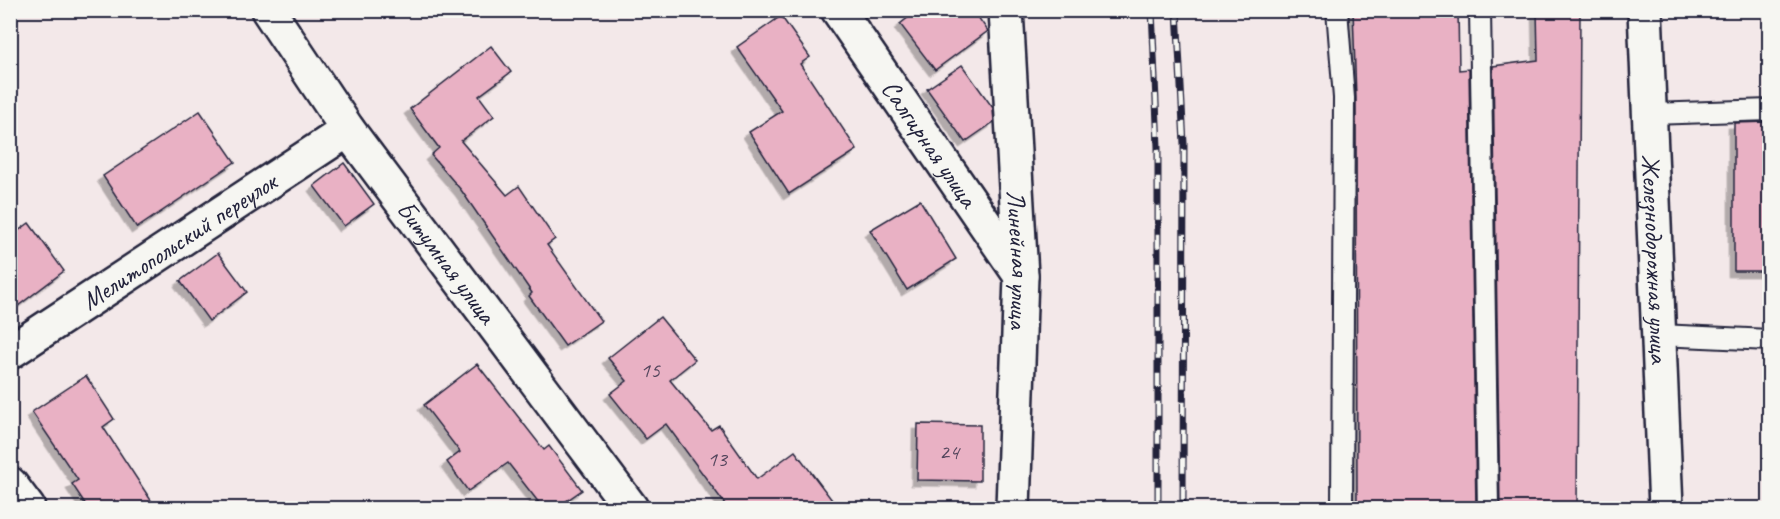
<svg xmlns="http://www.w3.org/2000/svg" width="1780" height="519" viewBox="0 0 1780 519" font-family="Caveat,sans-serif">
<defs>
<filter id="shadow"><feDropShadow dx="-5.5" dy="5.5" stdDeviation="0" flood-color="#0004"/></filter>
</defs>
<rect width="100%" height="100%" fill="#f3e8e9"/>
<filter id="ink" filterUnits="userSpaceOnUse"><feTurbulence type="fractalNoise" baseFrequency=".0167" numOctaves="2"/><feDisplacementMap in="SourceGraphic" scale="12" xChannelSelector="R" yChannelSelector="G"/><feConvolveMatrix kernelMatrix="1 2 1 2 8 2 1 2 1" color-interpolation-filters="sRGB"/></filter>
<g filter="url(#ink)">
<!-- building -->
<g fill="#e9b1c4" stroke="#22223b" stroke-width="1.5" filter="url(#shadow)">
<polygon points="918,10 973,10 988,31 935,70 900,24"/>
<polygon points="1353,10 1458,10 1459,70 1469,69 1476,508 1357,508 1356,98"/>
<polygon points="1537,10 1580,10 1577,508 1500,508 1493,66 1538,60"/>
<polygon points="781,16 810,57 800,64 857,150 789,194 749,132 782,111 737,47"/>
<polygon points="491,46 511,72 479,96 494,116 461,141 507,195 519,186 555,239 547,245 601,321 565,346 529,296 532,293 461,190 431,155 439,148 410,109"/>
<polygon points="962,65 993,108 994,122 965,142 927,89"/>
<polygon points="200,111 235,162 137,228 103,176"/>
<polygon points="1770,122 1770,271 1734,271 1734,123"/>
<polygon points="344,163 374,204 344,226 314,186"/>
<polygon points="920,200 956,259 907,290 870,230"/>
<polygon points="29,223 64,271 10,312 10,237"/>
<polygon points="218,253 247,292 209,321 180,281"/>
<polygon points="660,317 695,360 670,380 711,430 719,425 757,479 795,451 838,508 718,508 725,504 666,424 646,439 610,394 627,381 608,358"/>
<polygon points="477,364 544,450 549,446 582,490 556,508 543,508 508,463 468,491 447,462 460,452 424,405"/>
<polygon points="86,376 114,419 103,427 156,508 88,508 72,484 78,480 32,412"/>
<polygon points="918,424 980,425 980,481 917,480"/>
</g>
<g fill="none" stroke-linecap="round" stroke-linejoin="round">
<defs>
<g id="service">
<polyline points="1337,10 1344,98 1342,508"/>
<polyline points="1480,10 1488,508"/>
<polyline points="1651,114 1770,110"/>
<polyline points="1659,335 1770,340"/>
</g>
<g id="minor">
<path id="s1" d="M268,10L348,130L631,508"/>
<path id="s2" d="M838,10L1021,276"/>
<path id="s3" d="M1006,10L1021,276L1013,508"/>
<path id="s4" d="M1645,10L1666,508"/>
<path id="s5" d="M10,352L348,130"/>
<polyline points="10,484 28,508"/>
</g>
</defs>
<!-- service casing -->
<use href="#service" stroke="#22223b" stroke-width="24"/>
<!-- minor casing -->
<use href="#minor" stroke="#22223b" stroke-width="38"/>
<!-- service -->
<use href="#service" stroke="#f6f6f2" stroke-width="20"/>
<!-- minor -->
<use href="#minor" stroke="#f6f6f2" stroke-width="33"/>
<defs>
<g id="rail">
<polyline points="1152,10 1158,147 1158,508"/>
<polyline points="1177,10 1184,144 1183,508"/>
</g>
</defs>
<!-- rail casing -->
<use href="#rail" stroke="#22223b" stroke-width="7"/>
<!-- rail -->
<use href="#rail" stroke="#f6f6f2" stroke-width="4.5" stroke-dasharray="14" stroke-linecap="butt"/>
</g>
</g>
<g text-anchor="middle" dominant-baseline="central" stroke-width="4.5" stroke-linejoin="round" paint-order="stroke">
<!-- number labels -->
<g font-size="22" fill="#54465d">
<text x="650" y="370">15</text>
<text x="949" y="452">24</text>
<text x="717" y="459">13</text>
</g>
<!-- street labels -->
<g font-size="26" fill="#22223b" stroke="#f6f6f2">
<text stroke="none"><textPath href="#s2" startOffset="162">Салгирная улица</textPath></text>
<text stroke="none"><textPath href="#s5" startOffset="202">Мелитопольский переулок</textPath></text>
<text stroke="none"><textPath href="#s3" startOffset="250">Линейная улица</textPath></text>
<text stroke="none"><textPath href="#s4" startOffset="249">Железнодорожная улица</textPath></text>
<text stroke="none"><textPath href="#s1" startOffset="309">Битумная улица</textPath></text>
</g>
</g>
<!-- margin -->
<rect width="1780" height="519" fill="none" stroke="#f6f6f2" stroke-width="36"/>
<rect x="18" y="18" width="1744" height="483" fill="none" stroke="#22223b" stroke-width="2" filter="url(#ink)"/>
</svg>
